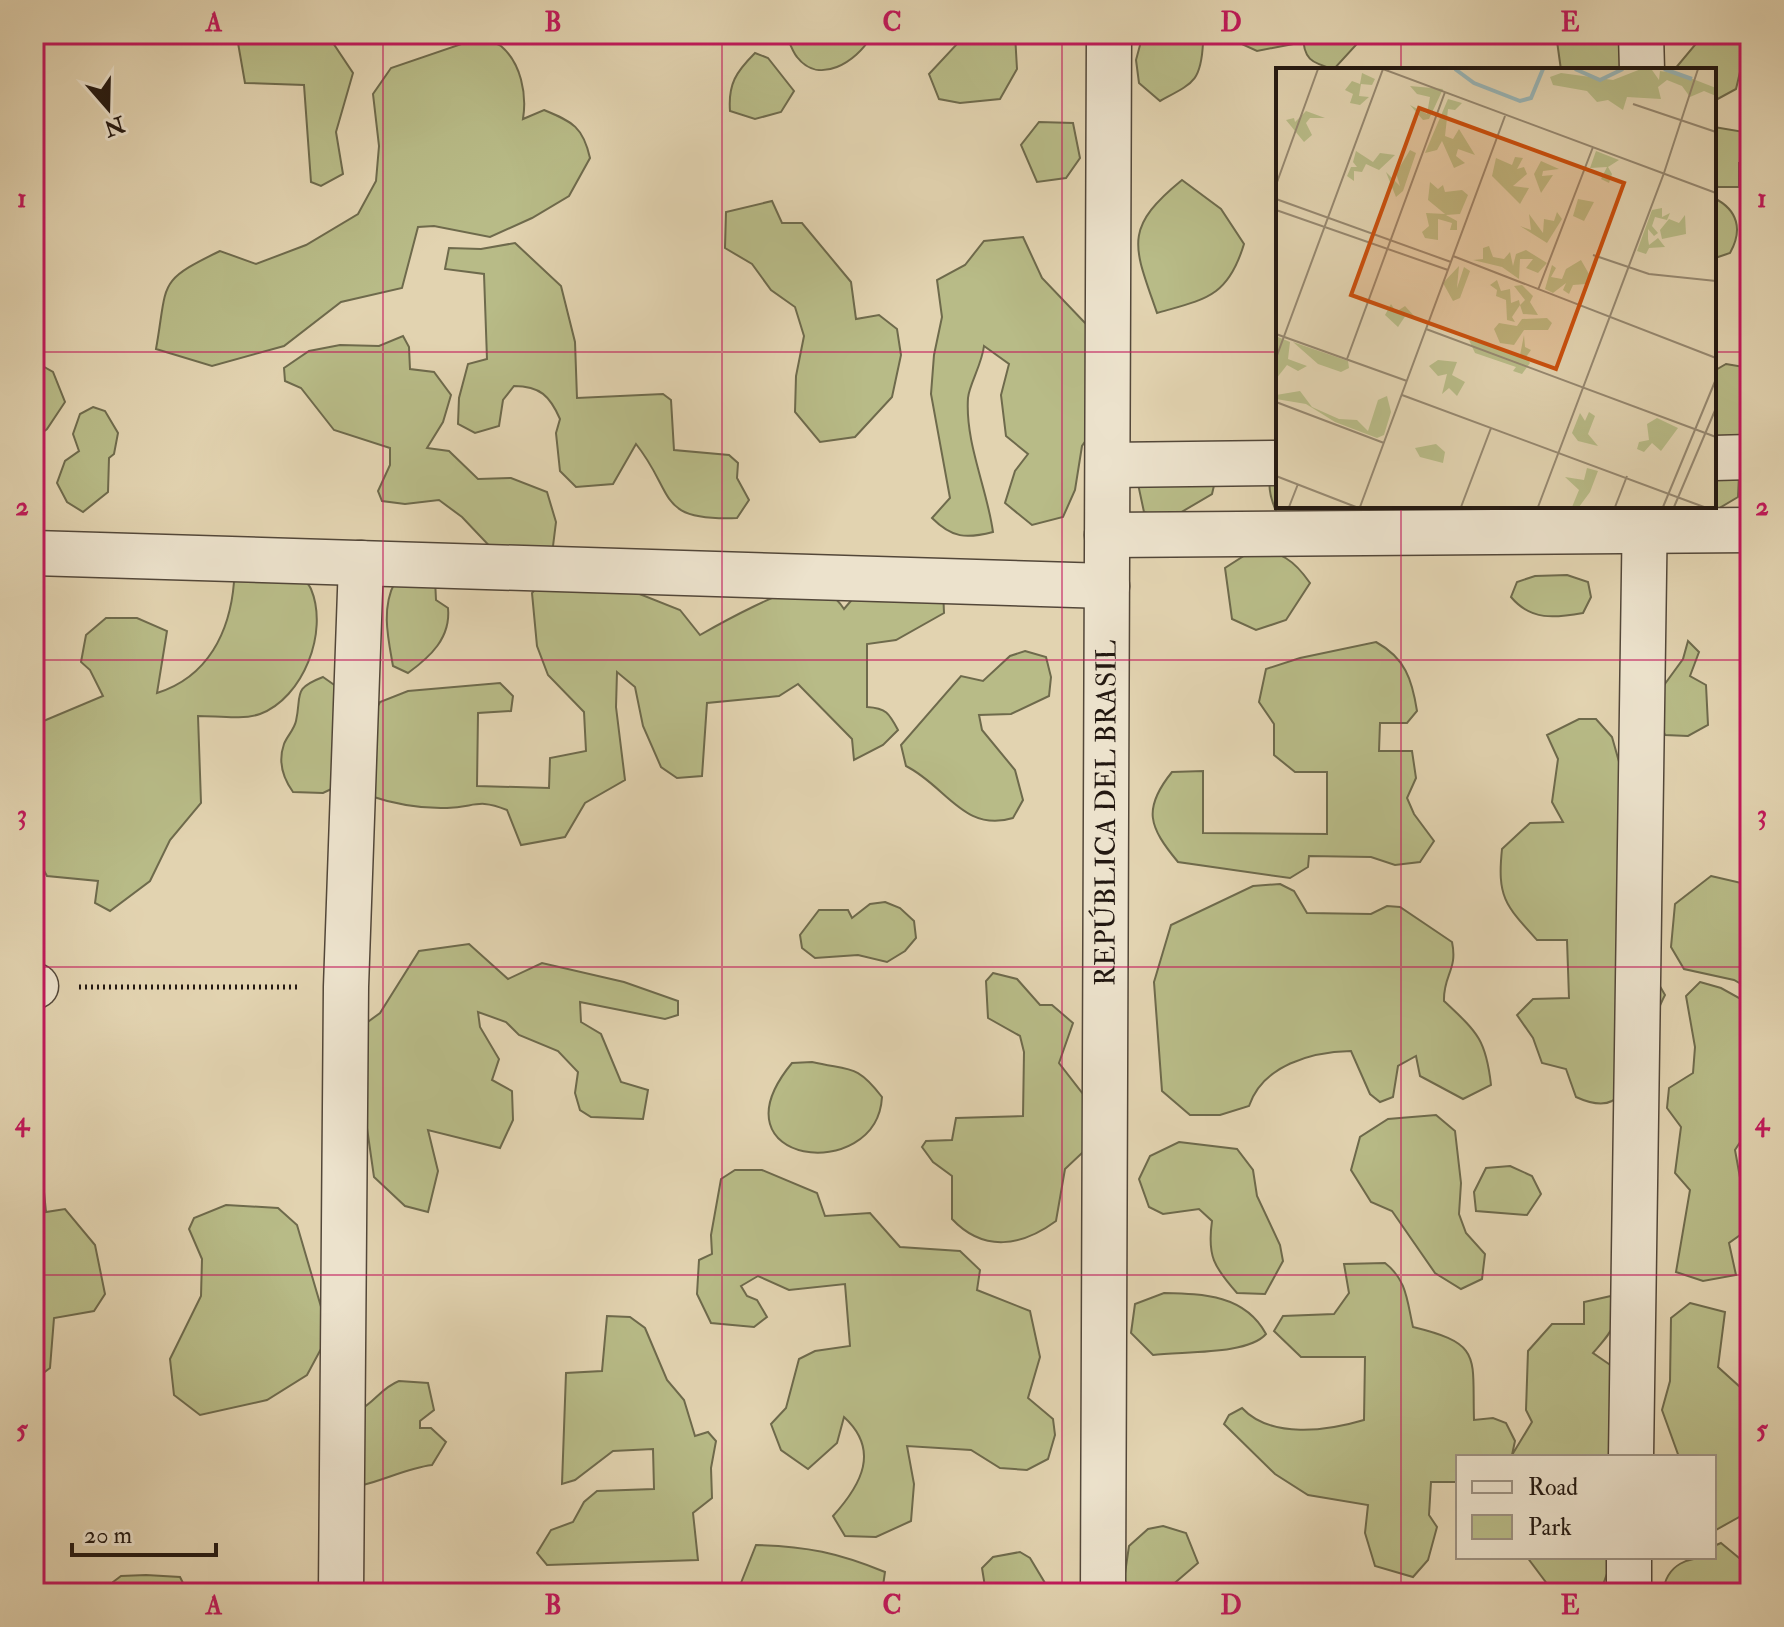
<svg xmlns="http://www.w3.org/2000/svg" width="1784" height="1627" viewBox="0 0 1784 1627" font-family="'IM FELL Double Pica',serif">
<rect width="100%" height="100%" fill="#e2d3b0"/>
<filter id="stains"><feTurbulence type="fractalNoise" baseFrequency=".0025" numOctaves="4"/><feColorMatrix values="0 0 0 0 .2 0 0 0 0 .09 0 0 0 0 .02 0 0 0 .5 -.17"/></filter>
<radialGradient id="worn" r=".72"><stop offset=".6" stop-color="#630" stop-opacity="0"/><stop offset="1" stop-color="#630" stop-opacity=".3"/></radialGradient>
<!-- green -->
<g fill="#b8bb87" stroke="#6e6a4c" stroke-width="2">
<polygon points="245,34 327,34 353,73 336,132 343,174 321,186 311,182 304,85 245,83 238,43"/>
<path d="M786,34H867L870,38C857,61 819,86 797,57C792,51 789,41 786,34Z"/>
<polygon points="952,34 1015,34 1017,69 1000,99 960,103 939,99 929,74 958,43"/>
<path d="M1143,34H1192L1203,43C1201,82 1193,83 1160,101L1139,83L1136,60Z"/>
<polygon points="1220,34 1300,34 1293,44 1257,51"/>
<path d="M1303,34H1366L1334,69C1311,63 1303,59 1303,34Z"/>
<polygon points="1556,34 1626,34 1635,70 1561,70"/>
<polygon points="1704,34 1749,34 1736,89 1714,101 1714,70 1674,70"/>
<path d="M476,39C483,41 495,42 501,46C521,63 527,94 523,119L544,110C573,122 583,127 590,158L569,196L532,218L490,237L434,226L418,227L402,288L341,302L284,346L212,366L156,349C168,282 156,282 220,251L256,264L306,245L358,214L376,181L379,146L373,94L391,68Z"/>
<path d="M755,53L768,58L794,91L781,112L755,119L730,111C728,84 736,72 755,53Z"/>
<polygon points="1039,122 1073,123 1080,158 1066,178 1037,182 1021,145"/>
<polygon points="1714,127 1750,133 1750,163 1739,163 1739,187 1718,187 1714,182"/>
<path d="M1182,180L1221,209L1244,244C1228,297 1206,299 1157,313C1134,246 1122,229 1182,180Z"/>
<path d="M1714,198C1738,210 1743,230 1730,253L1715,258Z"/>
<polygon points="772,201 782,223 802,223 851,282 856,319 879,315 897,329 901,355 892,397 855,437 820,442 795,412 796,376 804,336 795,307 771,290 752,264 725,248 726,212"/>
<path d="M1023,237L1042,278L1108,347L1109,408L1082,446L1075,490L1063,517L1032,525L1005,503L1015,471L1028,454L1006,436L1001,395L1009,364L984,346C982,364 969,385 968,398C965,443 987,488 993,532C966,539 952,538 932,518L950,498L931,394L934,355L942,317L937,280L965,265L984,241Z"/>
<path d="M515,243L561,286L575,342L577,398L663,394L671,400L674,450L729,455L738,463L737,478L749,500L737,518C655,521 676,494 636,444L613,484L576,487L560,471L556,433L560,419C550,396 540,386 514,386L503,400L499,426L475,433L458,424L459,398L468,364L487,359L484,274L445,269L449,248L481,249Z"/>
<polygon points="403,336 409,347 410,369 434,372 451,395 443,422 427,448 449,451 478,479 511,478 547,492 556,522 552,554 498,555 462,517 439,500 405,504 382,501 378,491 390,465 390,448 334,430 301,388 285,381 284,368 309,351 340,345 379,346"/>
<polygon points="39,364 53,372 65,402 47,429 34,439 34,365"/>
<polygon points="1726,364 1750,368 1750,448 1739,476 1738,497 1711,513 1693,506 1714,506 1714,371"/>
<polygon points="93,407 105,411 118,433 114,454 109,458 108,492 83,512 67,502 57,483 65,461 79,451 73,434 80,414"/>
<path d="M1278,456V506H1331L1309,525L1281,522C1269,498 1264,481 1278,456Z"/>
<polygon points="1216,477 1212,494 1168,520 1144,512 1138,484"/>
<path d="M1253,550C1281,551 1294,560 1310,583L1286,620L1256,630L1232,619L1225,568Z"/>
<path d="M295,570C300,576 308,582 311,589C329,632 303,698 260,714C243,720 217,716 198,716L201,803L170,840L150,881L110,911L95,903L98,881L47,876L34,853V725L103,696L90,670L81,662L86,635L106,618H137L167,631L157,693C208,677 230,632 234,582L244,573Z"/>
<path d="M1567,575L1588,582L1591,597L1583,613C1555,618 1531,621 1511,597L1517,582L1535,576Z"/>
<path d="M545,578L632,591L680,610L700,635C721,623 786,587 808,587C824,587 836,597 844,609L861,589H943L944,613L896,640L867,644V707C886,708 889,713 898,730L883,745L854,760L852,739L798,684L779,696L707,703L702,776L677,778L661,767L643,726L635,687L617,672L616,707L625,780L585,803L565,837L521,845L507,810C477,798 476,807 447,808C418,809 394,804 367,795L369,723L380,702L408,691L500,683L513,696L511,711L478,713L477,786L549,788L550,758L586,751L584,712L548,675L537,646L532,593Z"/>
<path d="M435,579L436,600L448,608C451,638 430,657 408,673L393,666C388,638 381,608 395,582Z"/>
<polygon points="1688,641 1699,652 1690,676 1706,685 1708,725 1688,736 1665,735 1651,703 1683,659"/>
<path d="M1376,642C1405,658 1412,679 1417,711L1407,723H1380L1379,751H1412L1416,778L1407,798L1414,814L1434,841L1420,862L1395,865L1371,857L1309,856L1308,867L1290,878L1178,862C1149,827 1142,809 1172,772L1203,771V833L1327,834V772H1295L1274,755V724L1259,702L1266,669L1300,658Z"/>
<path d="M1025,651L1046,657L1051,677L1049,696L1011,714L979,715L982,730L1015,770L1023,800L1013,818C964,833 946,786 906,766L901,745L961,676L983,681L1010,656Z"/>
<path d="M323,677L340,689L342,784L323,793L293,792C283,778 278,761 284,744C287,736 294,730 296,721C302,694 292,689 323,677Z"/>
<path d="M1579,719H1596L1612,737L1625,783L1650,969L1665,995C1653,1017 1629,1091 1612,1101C1601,1107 1587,1102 1576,1097L1566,1069L1542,1063L1533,1038L1517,1015L1533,999L1569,998L1567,940H1537C1505,905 1497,897 1502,849L1530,823L1563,822L1552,802L1558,759L1547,735Z"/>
<polygon points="1711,876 1750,885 1750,989 1734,980 1684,969 1671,947 1675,904"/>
<path d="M1280,884L1294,891L1307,913L1371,914L1387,906L1400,907L1452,942C1458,970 1443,975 1444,1001C1477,1032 1486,1039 1491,1085L1463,1099L1420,1076L1416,1056L1398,1066L1393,1097L1380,1102L1370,1094L1351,1051C1311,1052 1263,1065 1249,1106L1220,1115H1190L1162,1091L1154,982L1171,925L1253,886Z"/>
<polygon points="885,902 900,908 914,921 916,938 905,951 887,962 858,955 815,958 802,948 800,935 819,910 848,910 852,918 870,904"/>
<polygon points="469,944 508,979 542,963 624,982 678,1001 678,1015 665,1019 580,1002 581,1022 601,1034 621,1082 648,1090 643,1119 591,1117 580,1110 575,1093 578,1072 558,1051 519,1035 506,1022 478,1012 480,1027 499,1059 492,1080 512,1091 513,1120 500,1148 428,1130 438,1171 428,1212 405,1206 374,1177 366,1121 346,1038 380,1013 419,951"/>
<path d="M993,973L1017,979L1040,1005H1052L1073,1023L1059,1063L1093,1107L1098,1138L1065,1169L1056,1221C1022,1246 984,1253 952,1219V1176L933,1162L922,1147L926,1141L952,1140L956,1118L1023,1116L1024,1052L1020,1036L988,1018L986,981Z"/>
<polygon points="1700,982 1721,988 1750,1004 1750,1127 1735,1150 1741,1183 1750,1196 1750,1228 1729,1243 1736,1275 1703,1281 1676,1272 1690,1190 1675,1173 1681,1127 1667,1108 1669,1088 1693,1073 1695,1047 1686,996"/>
<path d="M812,1062C850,1071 856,1063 882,1097C877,1185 708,1165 792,1063Z"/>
<polygon points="1436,1115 1455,1131 1461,1183 1459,1214 1466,1233 1485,1254 1482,1279 1461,1289 1435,1273 1392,1211 1371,1202 1351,1170 1360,1137 1388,1119"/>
<path d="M1179,1142L1237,1149L1253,1170L1257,1196L1280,1245L1283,1261L1265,1294L1237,1293C1214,1267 1207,1256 1212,1221L1199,1209L1163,1214L1149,1207L1139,1179L1150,1156Z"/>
<polygon points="1510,1166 1532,1176 1541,1194 1527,1215 1476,1211 1474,1192 1486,1168"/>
<path d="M735,1170H762L817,1193L825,1216L870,1213L900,1247L960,1251L980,1270L977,1290L1030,1311L1040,1357L1028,1398L1053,1419L1055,1435L1048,1459L1027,1470L1000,1468L971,1450L907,1446L914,1484L911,1521L876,1537L845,1536L833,1516C862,1484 880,1450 844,1417L837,1443L808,1469L781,1450L771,1424L786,1408L799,1359L815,1351L850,1346L845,1284L789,1290L758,1276L741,1286L747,1296L757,1300L767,1317L754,1327L711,1323L697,1294L699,1260L712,1254L711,1235L721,1179Z"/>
<polygon points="34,1188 44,1192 46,1212 65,1209 95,1245 105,1294 94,1311 54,1318 50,1368 34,1380"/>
<polygon points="226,1205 278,1208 297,1225 329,1334 307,1375 267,1400 200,1415 174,1395 170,1359 201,1296 202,1259 189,1229 194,1218"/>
<path d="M1385,1263C1407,1280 1407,1301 1413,1327C1483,1344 1472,1356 1474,1420L1493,1418L1506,1423L1515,1441L1512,1455L1532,1422L1526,1410L1528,1351L1552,1324H1584V1302L1611,1296C1620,1325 1612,1331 1593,1353L1619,1371V1457H1458V1482H1431L1429,1515L1437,1527L1428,1560L1413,1577L1375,1566L1365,1533L1368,1505L1308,1495L1275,1474L1224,1424L1229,1415L1242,1408C1271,1439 1327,1431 1364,1420L1365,1357H1301L1274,1331L1283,1316L1334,1314L1349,1293L1344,1264Z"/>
<path d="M1164,1293C1204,1294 1245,1295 1266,1334C1248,1355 1182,1351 1153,1355L1131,1333L1135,1304Z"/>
<polygon points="1690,1303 1725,1312 1718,1367 1750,1396 1750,1511 1714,1531 1714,1457 1679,1457 1662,1410 1670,1381 1671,1318"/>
<polygon points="607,1316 630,1317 645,1328 667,1380 684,1400 695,1436 708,1432 716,1441 711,1468 712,1498 693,1513 698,1560 547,1565 537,1553 551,1530 573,1522 584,1502 597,1491 654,1489 653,1449 613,1451 575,1480 562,1484 566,1373 602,1371"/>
<path d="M399,1381L428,1383L434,1410L420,1421V1428H431L446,1442L432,1465C408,1468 387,1479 363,1485L358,1411C375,1402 381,1388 399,1381Z"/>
<polygon points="1163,1526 1186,1533 1198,1563 1163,1593 1135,1593 1124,1580 1129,1546 1148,1529"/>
<path d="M1721,1543L1750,1567V1593H1663C1666,1563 1689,1557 1714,1557V1546Z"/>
<path d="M756,1545C806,1546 839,1553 885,1572L882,1593H737Z"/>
<polygon points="1020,1552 1030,1558 1048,1588 1047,1593 986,1593 982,1568 993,1557"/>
<polygon points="1527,1557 1613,1557 1600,1593 1554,1593"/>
<polygon points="146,1575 180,1577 188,1593 111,1593 113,1582 121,1576"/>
</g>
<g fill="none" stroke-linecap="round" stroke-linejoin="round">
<defs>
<g id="minor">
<polyline points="1641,34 1642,70"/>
<polyline points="1714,458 1750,457"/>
<polyline points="1108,465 1278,463"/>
<polyline points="1107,535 1750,530"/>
<polyline points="34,553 1107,586"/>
<polyline points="34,986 36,986"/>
<polyline points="1631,1457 1645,506"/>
<polyline points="341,1593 346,987 361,563"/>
<path id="s1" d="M1103,1593L1109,34"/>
<polyline points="1629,1593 1629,1557"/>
</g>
</defs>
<!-- minor casing -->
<use href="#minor" stroke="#534739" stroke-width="47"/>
<!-- path -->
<polyline stroke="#231811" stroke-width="5" stroke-dasharray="2 4" stroke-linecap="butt" points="79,987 301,987"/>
<!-- minor -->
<use href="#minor" stroke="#ece2cc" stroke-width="44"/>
</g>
<!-- grid -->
<path fill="none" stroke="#c2185b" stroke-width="2" stroke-opacity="0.55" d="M383,34V1593M722,34V1593M1062,34V1593M1401,34V70M34,352H1278M1714,352H1750M1401,506V1593M34,660H1750M34,967H1750M34,1275H1750"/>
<g text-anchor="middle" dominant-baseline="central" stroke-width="6" stroke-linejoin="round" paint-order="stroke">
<!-- street labels -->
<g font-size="28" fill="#231811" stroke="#ece2cc">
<text stroke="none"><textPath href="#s1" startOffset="780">REPÚBLICA DEL BRASIL</textPath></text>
</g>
</g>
<!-- overview -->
<g transform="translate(1276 68)">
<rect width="440" height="440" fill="#e2d3b0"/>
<path d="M365,1L376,2L383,12L384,3L404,6L440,20V28L428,23L414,29L406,18L391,12L382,19L385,31L351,29L347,42L332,32L321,34L311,23L277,17L274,9L285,5L337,12ZM86,5L99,11L96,17L85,16L83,28L93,29L84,37L74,35L77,26L69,22L76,13L84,16ZM134,18L167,21L153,51L147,52L134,37L151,46L154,29L141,26ZM172,31L186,35L179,42L172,41L169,68L177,71L183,61L199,87L182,81L180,88L189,95L178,100L166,73L161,82L149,85ZM30,43L49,50H34L30,55L36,67L28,74L10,52L18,50L19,54ZM134,82L140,85L127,123L120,129L110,104L124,118L120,105ZM80,83L97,94L104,85L119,87L103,102L90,96L86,104L78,103V113L71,108L75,99H81L77,94ZM320,83L343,92L332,99L336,106L333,115L325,111L331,99L314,100ZM239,89L247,90L241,101L248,99L251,106L237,118L253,120L244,136L216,108L220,90L236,97ZM265,93L283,101L267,103L266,108L277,107L265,125L258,106ZM154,114L162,121L167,117L169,124L186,122L192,127L184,146L170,147L181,153V162H174L176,155L162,151V172L149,170L146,164L153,158L150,145L169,146L152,132ZM302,131L318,134L308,153L297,148ZM386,140V149L394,145L391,152L379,149L376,158L382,165L378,168L372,161V171L373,177L382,170L389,179L373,180L370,186L361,183L376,142ZM281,144L286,151L271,175L244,158L255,162L253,146L267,165L268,151L278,153ZM409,147L410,166L386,171L384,162L393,151L403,155ZM213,178L217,189L228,191L234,184L237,198L240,186L250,182L271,195L262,205L250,200L257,191H244L243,211L226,199L197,192L207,191V180ZM305,192L313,206L310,216L297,217L293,226L287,222L290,215L277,225L269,221L276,197L280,200L275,209L286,211L290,201ZM183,198L181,220L188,199L194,203L184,230L177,233L167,215ZM221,212L225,223L234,221L235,235L243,232L244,237L249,232L238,218L246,217L257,228L254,234L262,247L247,246L244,237L236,249L239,254L231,252L230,232L220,228L221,222L214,217ZM115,236L120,244L129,238L140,250L130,247L122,259L109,247ZM271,250L276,255L272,262H248L238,277L224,275L218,261L223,255L241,258L246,251ZM248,267L249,279L255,282L250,289L254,295L246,306L237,303L240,299L199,285L193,272L244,287ZM2,269L14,274L12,291L31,298L22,303L11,297L0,311ZM17,274L72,293L73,300L65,304L42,296ZM162,292L181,294L176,307L189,314L181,328L173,320L166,326L171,306L162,308L153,298ZM24,323L36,339L63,351L81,352L92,363L102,332L111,328L115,344L108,367L101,370L59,354L30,336L0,331V327ZM304,345L309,353L313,344L319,348L312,366L322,378L302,373L296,365ZM381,350L402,360L385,383L376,375L368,384L361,381L363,374L373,372L371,356ZM160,376L169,384L167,395L144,389L139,380ZM311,400L322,403L314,424L303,439H296L303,422L289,409L308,412Z" fill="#b8bb87"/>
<path fill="none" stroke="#99b5b6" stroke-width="4" d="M179,1L198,15L244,33L255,30L267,1M299,1L324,12L347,1M388,1L416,11"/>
<path fill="none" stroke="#968870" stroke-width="2" d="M357,36L440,64M0,117L42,1M0,131L175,194M0,142L172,202M317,187L373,206L440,213M177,188L440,290M262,222L317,79M150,261L440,369M0,266L131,313M0,290L107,1L440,125M71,291L169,24M126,327L428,439M0,334L108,375M0,408L80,439M13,439L22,416M84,439L229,48M185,439L215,360M262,439L388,105L422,1M339,439L351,408M387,439L440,311M398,439L440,340"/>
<path fill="#ca4f0d" fill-opacity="0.15" stroke="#ca4f0d" stroke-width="4" d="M143,40L348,115L280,301L75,227Z"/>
<rect width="440" height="440" fill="none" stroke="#231811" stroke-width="4"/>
</g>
<!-- margin -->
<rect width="1784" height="1627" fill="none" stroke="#e2d3b0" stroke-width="88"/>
<!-- legend -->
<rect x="1456" y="1455" width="260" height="104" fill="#ece2cc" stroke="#9c9181" stroke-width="2"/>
<rect x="1472" y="1481" width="40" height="12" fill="#ece2cc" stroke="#9c9181" stroke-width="2"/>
<text x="1528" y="1495" font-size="24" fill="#231811">Road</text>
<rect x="1472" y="1515" width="40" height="24" fill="#b8bb87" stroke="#9c9181" stroke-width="2"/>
<text x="1528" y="1535" font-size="24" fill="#231811">Park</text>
<!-- north arrow -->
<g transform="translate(108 108) rotate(160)" stroke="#ece2cc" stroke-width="6" paint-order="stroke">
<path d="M0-6L14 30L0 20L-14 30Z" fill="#231811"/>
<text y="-12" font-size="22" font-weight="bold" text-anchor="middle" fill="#231811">N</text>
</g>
<!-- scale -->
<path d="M72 1543v12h144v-12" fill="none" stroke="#231811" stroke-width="4"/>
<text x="84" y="1543" font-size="24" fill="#231811" stroke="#ece2cc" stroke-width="6" paint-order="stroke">20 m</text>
<rect x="44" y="44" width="1696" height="1539" fill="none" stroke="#c2185b" stroke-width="3"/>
<g font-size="26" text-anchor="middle" font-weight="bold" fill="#c2185b">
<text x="214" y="31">A</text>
<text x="553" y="31">B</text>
<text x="892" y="31">C</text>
<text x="1231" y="31">D</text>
<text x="1570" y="31">E</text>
<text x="22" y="207">1</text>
<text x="1762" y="207">1</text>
<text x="22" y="515">2</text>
<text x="1762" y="515">2</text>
<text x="22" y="823">3</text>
<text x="1762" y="823">3</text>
<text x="22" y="1130">4</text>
<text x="1762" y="1130">4</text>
<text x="22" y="1438">5</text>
<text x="1762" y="1438">5</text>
<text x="214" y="1614">A</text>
<text x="553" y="1614">B</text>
<text x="892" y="1614">C</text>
<text x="1231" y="1614">D</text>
<text x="1570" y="1614">E</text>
</g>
<rect width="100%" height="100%" filter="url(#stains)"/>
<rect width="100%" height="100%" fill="url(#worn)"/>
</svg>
